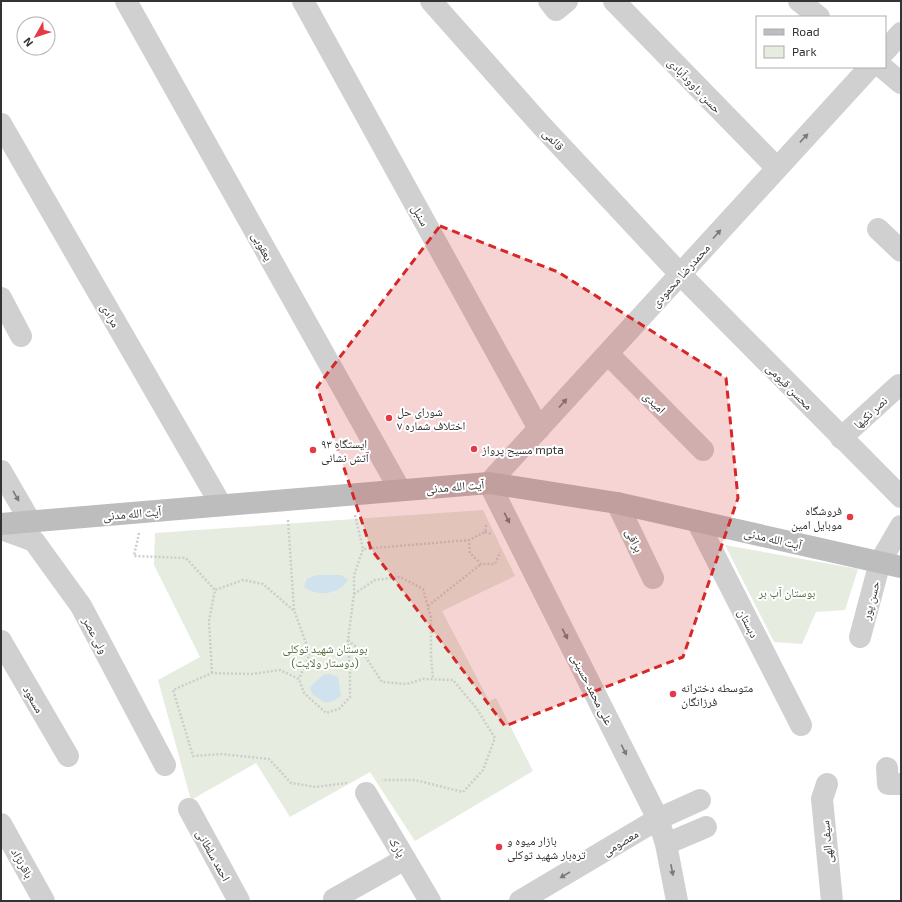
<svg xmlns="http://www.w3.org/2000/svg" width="902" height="902" viewBox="0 0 902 902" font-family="'Exo 2','Noto Naskh Arabic',sans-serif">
<rect width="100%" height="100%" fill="#fff"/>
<!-- green -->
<g fill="#e6ecdf">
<polygon points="483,510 515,576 442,611 489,701 496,698 533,771 415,841 370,772 290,817 256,763 191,800 158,680 200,657 154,565 155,533"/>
<polygon points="725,545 858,569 845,610 816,612 802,644 774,642"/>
</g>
<!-- water -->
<g fill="#cfe2ee">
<path d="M317,575H341L348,580C339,595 317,597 304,587L307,579Z"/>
<polygon points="330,674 338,677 341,696 333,701 325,703 312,694 310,687 323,675"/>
</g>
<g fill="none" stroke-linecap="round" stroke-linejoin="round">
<!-- path -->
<g stroke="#cdcdcd" stroke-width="2.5" stroke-dasharray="2 2" stroke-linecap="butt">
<polyline points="355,515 363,549"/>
<polyline points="288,520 294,610 310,654 299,679"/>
<polyline points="486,525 485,532 469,540 470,553 481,564 495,564 500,552"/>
<polyline points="485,532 491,534"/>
<polyline points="139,533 134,556 186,558 215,590"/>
<polyline points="354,594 375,580 400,577 423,589 431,618 431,656 433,679"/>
<polyline points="428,606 481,564"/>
<polyline points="348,640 363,653 382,682 407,684 423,679 453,680 477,709 495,738 483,770 463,792 415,780 382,780"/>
<polyline points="212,673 209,621 215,590 243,580 263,584 293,610"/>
<polyline points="347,783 316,787 291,783 269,759 221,754 193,756 173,690 212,673 252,674 280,670 299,679 304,693 326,713 339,709 350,697 350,672 348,640 354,594 354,575 363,549 469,540"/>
</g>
<!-- minor -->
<g stroke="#d0d0d0" stroke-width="22">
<polyline points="126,1 400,490"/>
<polyline points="303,1 539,429"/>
<polyline points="431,1 541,125 680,274 901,497"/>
<polyline points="549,1 556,10 567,1"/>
<polyline points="614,1 777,168"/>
<polyline points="799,1 819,17"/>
<polyline points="885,51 901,33"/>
<polyline points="882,67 901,83"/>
<polyline points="1,124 221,505"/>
<polyline points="878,229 901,251"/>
<polyline points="1,298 21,336"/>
<polyline points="608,354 703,450"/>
<polyline points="841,438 899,385"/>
<polyline points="1,471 30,521"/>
<polyline points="617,503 653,578"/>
<polyline points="697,521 801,725"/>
<polyline points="1,529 34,541 81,606 165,765"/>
<polyline points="860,637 880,562 901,526"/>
<polyline points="1,641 68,756"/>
<polyline points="887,768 888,784 901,784"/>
<polyline points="827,784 822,799 832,901"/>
<polyline points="366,793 430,901"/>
<polyline points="189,809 239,901"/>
<polyline points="1,824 44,901"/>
<polyline points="666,844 706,827"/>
<polyline points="334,899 405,859"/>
<polyline points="520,901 658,819 700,800"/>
<polyline points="677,901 666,844 658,819 489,483 870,67"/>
</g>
<!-- secondary -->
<polyline stroke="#bdbdbd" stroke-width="22" points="1,524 489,483 617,503 901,567"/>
</g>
<!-- one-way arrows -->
<defs><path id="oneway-solid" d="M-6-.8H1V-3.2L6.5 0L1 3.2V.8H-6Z"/></defs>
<g fill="#7a7a7a">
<use href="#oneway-solid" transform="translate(804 138) rotate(-47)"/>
<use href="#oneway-solid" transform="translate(717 234) rotate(-48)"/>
<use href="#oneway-solid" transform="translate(563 403) rotate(-48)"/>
<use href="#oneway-solid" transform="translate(16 496) rotate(60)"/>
<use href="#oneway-solid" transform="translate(507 518) rotate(63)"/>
<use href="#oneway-solid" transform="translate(565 634) rotate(63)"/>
<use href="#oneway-solid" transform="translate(624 750) rotate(63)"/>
<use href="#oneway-solid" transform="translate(672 870) rotate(79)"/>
<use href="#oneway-solid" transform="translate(565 875) rotate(149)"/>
</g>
<!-- marked area -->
<path fill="#d62828" fill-opacity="0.2" stroke="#d62828" stroke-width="3" stroke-dasharray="8 5" stroke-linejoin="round" d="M440,226L558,272L726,378L738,498L683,657L505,726L371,549L317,387Z"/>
<!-- markers -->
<g fill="#e63946" stroke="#fff" stroke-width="1.5">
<circle cx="389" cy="418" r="4"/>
<circle cx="474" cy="449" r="4"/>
<circle cx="313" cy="450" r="4"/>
<circle cx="850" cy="517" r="4"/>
<circle cx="673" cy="694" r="4"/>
<circle cx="499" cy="847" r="4"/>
</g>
<g text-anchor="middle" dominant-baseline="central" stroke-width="4" stroke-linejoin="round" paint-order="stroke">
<!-- street labels -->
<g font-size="12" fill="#333" stroke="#fff">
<text transform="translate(695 85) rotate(46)">حسن داوودآبادی</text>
<text transform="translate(554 139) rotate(47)">قائمی</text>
<text transform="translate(421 215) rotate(61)">سنبل</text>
<text transform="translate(263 246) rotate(61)">یعقوبی</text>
<text transform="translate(680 275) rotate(-48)">محمدرضا محمودی</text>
<text transform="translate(111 315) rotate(60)">مرادی</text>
<text transform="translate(790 386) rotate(45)">محسن قیومی</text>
<text transform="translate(655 402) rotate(45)">امیدی</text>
<text transform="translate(870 412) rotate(-43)">نصر نکیها</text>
<text transform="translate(455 486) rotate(-5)">آیت الله مدنی</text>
<text transform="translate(132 513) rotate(-5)">آیت الله مدنی</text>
<text transform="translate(773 538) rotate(13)">آیت الله مدنی</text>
<text transform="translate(635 540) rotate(64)">براقی</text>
<text transform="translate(870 600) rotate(-75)">حسن پور</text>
<text transform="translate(749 623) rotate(63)">دبستان</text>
<text transform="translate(96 635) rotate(62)">ولی عصر</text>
<text transform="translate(593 689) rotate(63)">علی محمد حسینی</text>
<text transform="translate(34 699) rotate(60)">مسعود</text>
<text transform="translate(620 842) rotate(-31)">معصومی</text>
<text transform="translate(826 842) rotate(-95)">سیف الهی</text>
<text transform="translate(398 847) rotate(59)">پارک</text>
<text transform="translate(214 855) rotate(61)">احمد سلطانی</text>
<text transform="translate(23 863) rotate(61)">باقرنژاد</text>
</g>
<!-- poi labels -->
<g font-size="12" fill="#333" stroke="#fff" text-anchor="start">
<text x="397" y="411">شورای حل<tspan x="397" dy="14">اختلاف شماره ۷</tspan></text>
<text x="321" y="443">ایستگاه ۹۳<tspan x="321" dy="14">آتش نشانی</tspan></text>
<text x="482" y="449">مسیح پرواز mpta</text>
<text x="842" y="510" text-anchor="end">فروشگاه<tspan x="842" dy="14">موبایل امین</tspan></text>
<text x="681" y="687">متوسطه دخترانه<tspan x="681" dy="14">فرزانگان</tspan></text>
<text x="507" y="840">بازار میوه و<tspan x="507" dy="14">تره‌بار شهید توکلی</tspan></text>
</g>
<!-- park labels -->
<g font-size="12" fill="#56703f" stroke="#fff">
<text x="787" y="592">بوستان آب بر</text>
<text x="325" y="648">بوستان شهید توکلی<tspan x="325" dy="14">(دوستار ولایت)</tspan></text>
</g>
</g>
<!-- border -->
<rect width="902" height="902" fill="none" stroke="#333333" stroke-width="4"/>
<!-- legend -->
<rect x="756" y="16" width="130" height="52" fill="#ffffff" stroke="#adadad"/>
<rect x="764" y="29" width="20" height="6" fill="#bdbdbd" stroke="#adadad"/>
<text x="792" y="36" font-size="12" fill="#333333">Road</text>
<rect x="764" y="46" width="20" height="12" fill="#e6ecdf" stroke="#adadad"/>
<text x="792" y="56" font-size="12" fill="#333333">Park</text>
<!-- north arrow -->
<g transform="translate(36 36) rotate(231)"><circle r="19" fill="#ffffff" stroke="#adadad"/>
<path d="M0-3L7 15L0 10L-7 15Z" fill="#e63946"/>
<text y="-6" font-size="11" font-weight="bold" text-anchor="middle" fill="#333333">N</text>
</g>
</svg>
